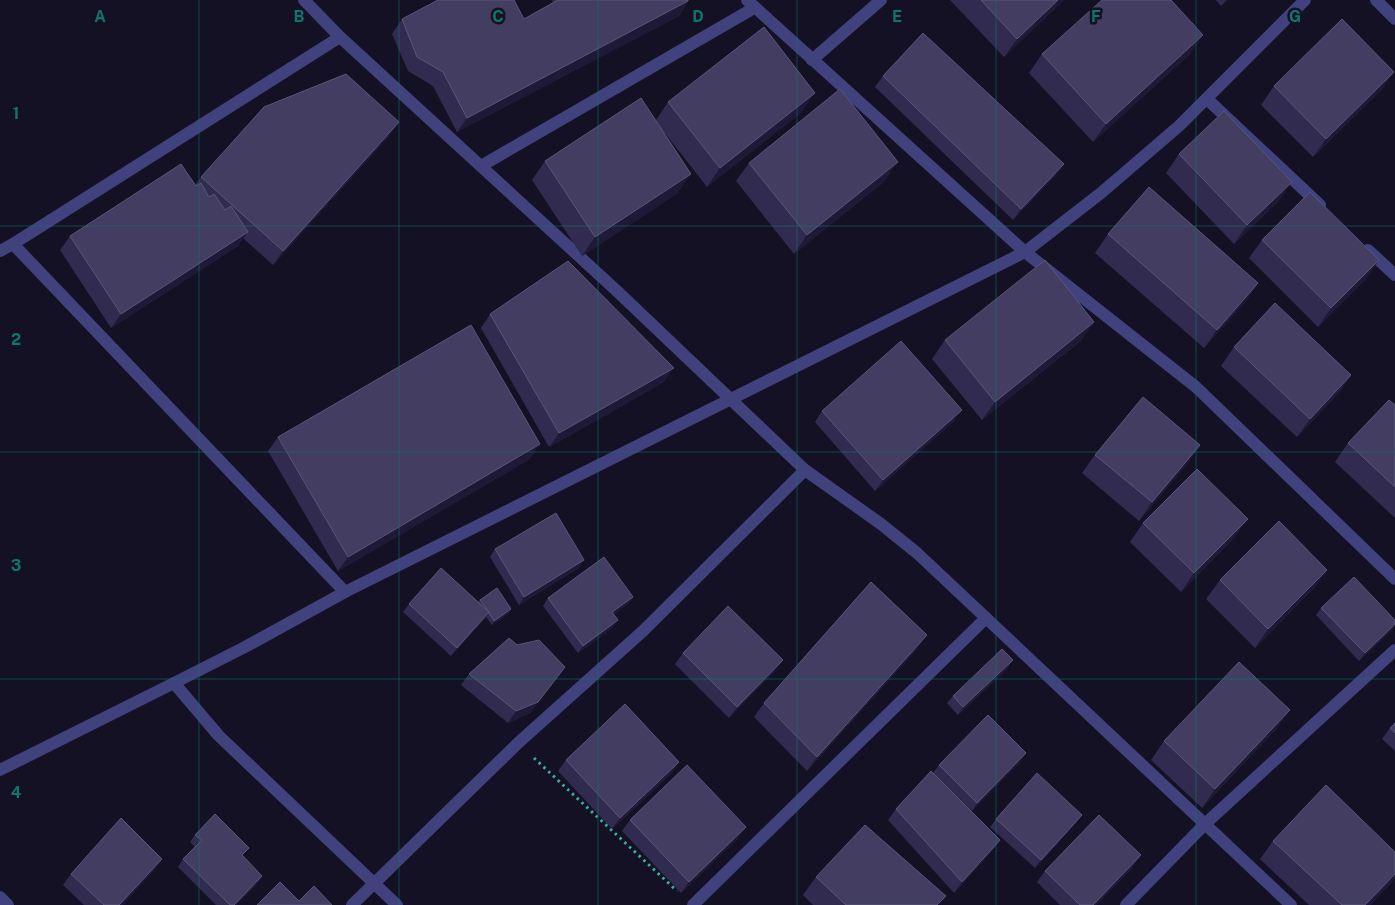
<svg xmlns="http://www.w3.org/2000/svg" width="1395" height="905" viewBox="0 0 1395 905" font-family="'Public Sans',sans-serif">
<rect width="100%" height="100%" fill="#131123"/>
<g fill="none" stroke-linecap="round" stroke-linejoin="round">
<!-- path -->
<polyline stroke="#3ca99c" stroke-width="3" stroke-dasharray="2.5 4" stroke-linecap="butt" points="534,758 677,891"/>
<!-- service -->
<polyline stroke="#41427d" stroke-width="12" points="0,251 13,244"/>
<!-- minor -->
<g stroke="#41427d" stroke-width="12">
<polyline points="304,0 340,37 618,292 805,470 881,524 917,553 1291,905"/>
<polyline points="747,0 1025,252 1196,387 1395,579"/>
<polyline points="1376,0 1395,19"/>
<polyline points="340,37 13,244 345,592"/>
<polyline points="812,60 881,0"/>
<polyline points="1207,99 1320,205"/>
<polyline points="481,166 754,8"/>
<polyline points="1368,250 1395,275"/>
<polyline points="0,770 174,683"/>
<polyline points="0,897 8,905"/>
<polyline points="352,905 518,743 643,631 805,470"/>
<polyline points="397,905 219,736 174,683 245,647 345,592 1025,252 1101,193 1179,126 1305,0"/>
<polyline points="693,905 986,618"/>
<polyline points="1126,905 1205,824 1395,650"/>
</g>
</g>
<!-- wall -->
<g fill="#312c4f">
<polygon points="552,0 688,0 688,1 679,16 457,132 433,86 408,71 392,34 402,19 524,19 553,3"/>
<polygon points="950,0 1064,0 1004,57"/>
<polygon points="1216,0 1228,0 1221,6"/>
<polygon points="1042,54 1190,54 1093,142 1029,73"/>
<polygon points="1394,72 1381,90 1313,157 1261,105 1274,86"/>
<polygon points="883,76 1056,175 1013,220 875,87"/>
<polygon points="668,102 802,112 707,187 664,132 678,193 582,256 532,180 545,161 656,120"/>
<polygon points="399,122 389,136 273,265 243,238 238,246 111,328 60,250 70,236 195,185 201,177"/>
<polygon points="1179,154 1279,201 1234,244 1166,173"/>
<polygon points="749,163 885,181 794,254 736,181"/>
<polygon points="1108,234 1258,283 1245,302 1204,348 1095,253"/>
<polygon points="1262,240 1366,279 1318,327 1249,258"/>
<polygon points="490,314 664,382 549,447 481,328"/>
<polygon points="945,340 1081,341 982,420 932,359"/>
<polygon points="1234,347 1351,375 1338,394 1297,437 1221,366"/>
<polygon points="1395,405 1395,518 1335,462 1348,443"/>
<polygon points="822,411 954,421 875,491 815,422"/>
<polygon points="278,437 530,459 338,571 268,451"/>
<polygon points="1200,445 1187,464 1139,521 1082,473 1095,455"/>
<polygon points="1143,523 1234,538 1181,592 1130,542"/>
<polygon points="495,549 579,568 519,605 490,557"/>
<polygon points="1327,570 1314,588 1255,648 1206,599 1220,580"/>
<polygon points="633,597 628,604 614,614 613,627 578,653 543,606 548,598"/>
<polygon points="480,600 509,613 492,625 486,617 451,656 403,612 409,604 478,602"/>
<polygon points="1321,608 1395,620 1395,625 1392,630 1359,661 1316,615"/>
<polygon points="517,645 565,667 530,713 508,723 461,685 469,674"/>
<polygon points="917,649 807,771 754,717 764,703"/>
<polygon points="683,653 783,660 775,671 729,718 675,664"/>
<polygon points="1008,668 958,715 947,703 953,696"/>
<polygon points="1395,723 1395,751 1382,739 1390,728"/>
<polygon points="1277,728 1202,808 1151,760 1164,741"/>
<polygon points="1026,753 1021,761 972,811 933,773 939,765"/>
<polygon points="566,760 672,773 612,829 558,771"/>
<polygon points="896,809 1000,840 992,851 954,893 888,820"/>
<polygon points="996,819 1077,822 1035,868 990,827"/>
<polygon points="630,820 738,838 681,893 622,831"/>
<polygon points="195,835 243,856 262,876 257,884 236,905 216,905 178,867 183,859 195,847 190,842"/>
<polygon points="1273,841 1393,881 1370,905 1309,905 1260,859"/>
<polygon points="1133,867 1096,905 1060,905 1037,882 1045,871"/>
<polygon points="154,870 122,905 84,905 63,885 71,874"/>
<polygon points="816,877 937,905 813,905 803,895"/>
</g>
<!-- shaded-wall -->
<g fill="#1d1936">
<polygon points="1058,0 1064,0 1004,57 1017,39"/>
<polygon points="1226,0 1228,0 1221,6"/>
<polygon points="688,1 679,16 457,132 467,118"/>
<polygon points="1203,35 1190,54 1093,142 1106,124"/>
<polygon points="1394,72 1381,90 1313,157 1326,139"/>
<polygon points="815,93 802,112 707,187 720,168"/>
<polygon points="399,122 389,136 273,265 283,251"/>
<polygon points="898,162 885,181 794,254 807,235"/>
<polygon points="1064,164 1056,175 1013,220 1021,209"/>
<polygon points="691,174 678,193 582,256 595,237"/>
<polygon points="1292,182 1279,201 1234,244 1247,225"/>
<polygon points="248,232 238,246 111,328 121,314"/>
<polygon points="1379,260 1366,279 1318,327 1331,308"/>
<polygon points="1258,283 1245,302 1204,348 1217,330"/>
<polygon points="1094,322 1081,341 982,420 995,402"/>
<polygon points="674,368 664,382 549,447 559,433"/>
<polygon points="1351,375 1338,394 1297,437 1310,419"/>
<polygon points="962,410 954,421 875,491 883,480"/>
<polygon points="540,444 530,459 338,571 348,557"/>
<polygon points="1200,445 1187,464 1139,521 1152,502"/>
<polygon points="1248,519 1234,538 1181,592 1194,573"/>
<polygon points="584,560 579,568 519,605 524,597"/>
<polygon points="1327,570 1314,588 1255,648 1268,629"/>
<polygon points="633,597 628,604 607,620 612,612"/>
<polygon points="511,609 509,613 492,625 494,621"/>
<polygon points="489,612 484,620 451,656 457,648"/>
<polygon points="618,620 613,627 578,653 583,646"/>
<polygon points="1395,624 1392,630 1359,661 1365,653"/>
<polygon points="927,635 917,649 807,771 817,757"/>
<polygon points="783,660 775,671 729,718 737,707"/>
<polygon points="1013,660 1008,668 958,715 963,707"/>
<polygon points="565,667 530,713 508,723 516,711"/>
<polygon points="1290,710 1277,728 1202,808 1215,789"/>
<polygon points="1026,753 1021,761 972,811 977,803"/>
<polygon points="679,762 672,773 612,829 620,818"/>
<polygon points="1082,815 1077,822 1035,868 1041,860"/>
<polygon points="746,827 738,838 681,893 689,882"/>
<polygon points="1000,840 992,851 954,893 962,882"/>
<polygon points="1141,855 1133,867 1096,905 1093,905"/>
<polygon points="162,859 154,870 122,905 119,905"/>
<polygon points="1395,874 1395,878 1393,881 1370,905 1365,905"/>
<polygon points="262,876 257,884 236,905 234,905"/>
</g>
<!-- building -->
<g fill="#433e61" stroke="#5a567a">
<polygon points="438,0 514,0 524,19 558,0 688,0 688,1 467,118 443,72 417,57 402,19"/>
<polygon points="981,0 1058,0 1017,39"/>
<polygon points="1102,0 1171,0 1203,35 1106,124 1042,54"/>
<polygon points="1342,19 1394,72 1326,139 1274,86"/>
<polygon points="764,27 815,93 720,168 668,102"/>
<polygon points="923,33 1064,164 1021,209 883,76"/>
<polygon points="346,74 399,122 283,251 201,177 264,107"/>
<polygon points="840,89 898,162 807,235 749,163"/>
<polygon points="641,98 691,174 595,237 545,161"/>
<polygon points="1224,111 1292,182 1247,225 1179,154"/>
<polygon points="181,164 196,186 201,183 209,197 214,194 225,210 231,206 248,232 121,314 70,236"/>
<polygon points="1149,187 1258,283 1217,330 1108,234"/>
<polygon points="1310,192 1379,260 1331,308 1262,240"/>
<polygon points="1045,260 1094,322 995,402 945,340"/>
<polygon points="568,261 674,368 559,433 490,314"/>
<polygon points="1275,303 1351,375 1310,419 1234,347"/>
<polygon points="471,325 540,444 348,557 278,437"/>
<polygon points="901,341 962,410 883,480 822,411"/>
<polygon points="1143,397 1200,445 1152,502 1095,455"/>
<polygon points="1389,400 1395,405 1395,487 1348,443"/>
<polygon points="1197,469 1248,519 1194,573 1143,523"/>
<polygon points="556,513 584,560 524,597 495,549"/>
<polygon points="1279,521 1327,570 1268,629 1220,580"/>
<polygon points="604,557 633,597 612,612 618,620 583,646 548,598"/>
<polygon points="441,568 489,612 457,648 409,604"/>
<polygon points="1354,577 1395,620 1395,624 1365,653 1321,608"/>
<polygon points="871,582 927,635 817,757 764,703"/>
<polygon points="497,588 511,609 494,621 489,613 489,612 480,600"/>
<polygon points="728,606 783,660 737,707 683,653"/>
<polygon points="509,638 517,645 539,640 565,667 538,702 516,711 469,674"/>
<polygon points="1002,649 1013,660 963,707 953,696"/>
<polygon points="1239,662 1290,710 1215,789 1164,741"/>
<polygon points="625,704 679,762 620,818 566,760"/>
<polygon points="988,715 1026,753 977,803 939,765"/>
<polygon points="1395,723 1395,733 1390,728"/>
<polygon points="687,765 746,827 689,882 630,820"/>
<polygon points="931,771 1000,840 962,882 896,809"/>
<polygon points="1037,773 1082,815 1041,860 996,819"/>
<polygon points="1326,785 1395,852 1395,874 1365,905 1342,905 1273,841"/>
<polygon points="215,814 249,848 242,855 262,876 234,905 230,905 183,859 202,840 195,835"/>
<polygon points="1099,815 1141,855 1093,905 1080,905 1045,871"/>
<polygon points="121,818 162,859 119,905 104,905 71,874"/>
<polygon points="865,825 946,896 937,905 846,905 816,877"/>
<polygon points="280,882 299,901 314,886 332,905 257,905"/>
</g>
<!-- grid -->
<path fill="none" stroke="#0f766e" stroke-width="1" stroke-opacity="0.55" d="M199,0V905M399,0V905M598,0V905M797,0V905M996,0V905M1196,0V905M0,226H1395M0,452H1395M0,679H1395"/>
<g font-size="16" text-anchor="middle" font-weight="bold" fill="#0f766e" stroke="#131123" stroke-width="5" stroke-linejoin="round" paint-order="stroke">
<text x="100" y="22">A</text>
<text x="299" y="22">B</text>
<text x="498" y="22">C</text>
<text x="698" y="22">D</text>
<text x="897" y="22">E</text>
<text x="1096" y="22">F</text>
<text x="1295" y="22">G</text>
<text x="16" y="119">1</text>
<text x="16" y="345">2</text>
<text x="16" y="571">3</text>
<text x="16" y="798">4</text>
</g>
</svg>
